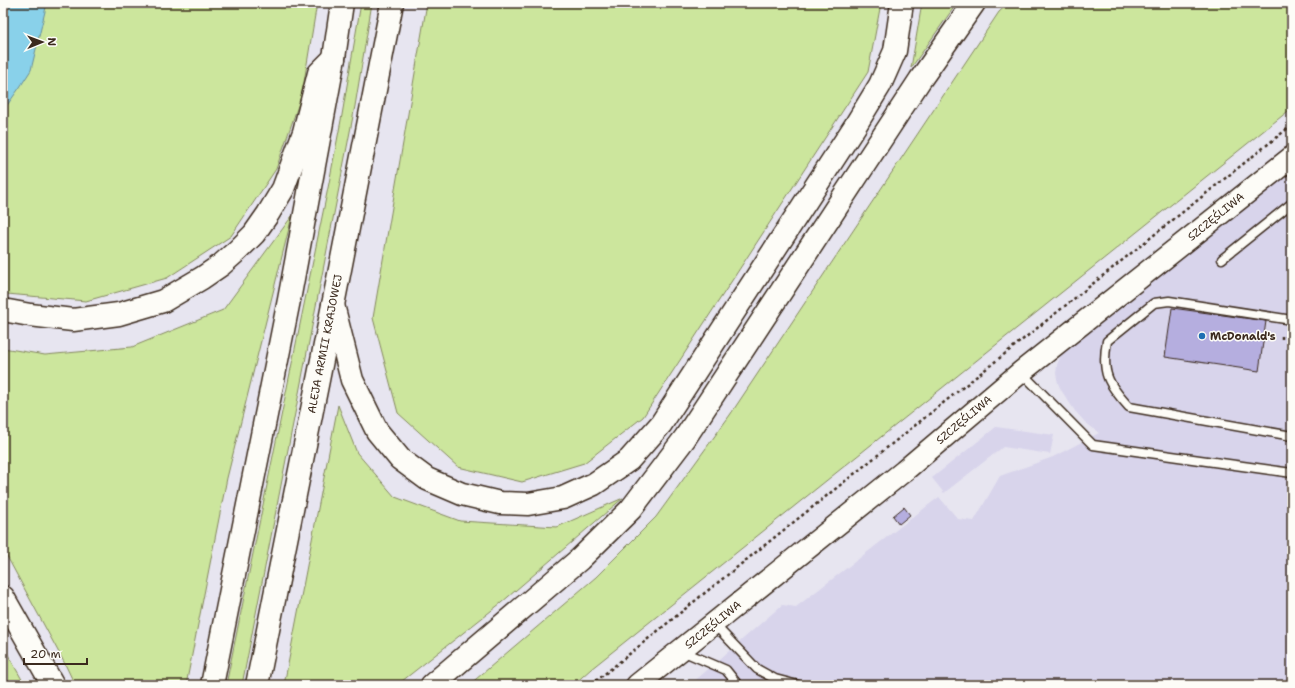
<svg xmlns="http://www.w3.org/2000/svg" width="1295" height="688" viewBox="0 0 1295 688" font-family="'Shantell Sans',sans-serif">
<rect width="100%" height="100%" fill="#e7e5f0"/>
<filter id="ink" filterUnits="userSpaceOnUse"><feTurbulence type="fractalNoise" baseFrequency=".025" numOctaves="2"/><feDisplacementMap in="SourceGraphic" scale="8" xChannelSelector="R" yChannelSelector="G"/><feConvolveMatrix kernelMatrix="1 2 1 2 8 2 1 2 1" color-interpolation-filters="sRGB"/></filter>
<g filter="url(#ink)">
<!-- built -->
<g fill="#d8d4eb">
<polygon points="1292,170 1292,685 690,685 782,605 796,607 939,497 958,519 974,521 1000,476 1053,457 1099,433 1085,422 1075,411 1061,390 1058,383 1056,374 1057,365 1061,355"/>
<polygon points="996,427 1054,435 1050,454 1003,447 944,493 932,478"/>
</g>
<!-- green -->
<g fill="#cce69d" stroke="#84885e">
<polygon points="3,3 317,3 302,94 276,169 231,236 167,278 86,301 7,294 3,291"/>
<polygon points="361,3 372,3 355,106 242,685 226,685 329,183 342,115"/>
<polygon points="427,3 881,3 868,72 643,417 584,463 522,482 458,467 398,413 373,318"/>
<polygon points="922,3 957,3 911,68"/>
<polygon points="1009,3 1292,3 1292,108 591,669 573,685 469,685 596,577 656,517 730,415 999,12"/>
<polygon points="292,216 227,478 186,685 75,685 65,664 3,549 3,348 45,355 132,347 223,310"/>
<polygon points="338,405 357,453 395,497 460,521 557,527 623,498 501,603 397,685 284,685"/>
<polygon points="3,646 25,685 3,685"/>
</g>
<!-- water -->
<polygon fill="#89d1ea" stroke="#6a8e98" points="3,3 47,3 31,70 20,87 3,111"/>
<!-- building -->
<g fill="#b5aedf" stroke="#3b2a1e">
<polygon points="1172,308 1266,321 1259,371 1165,357"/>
<polygon points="904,507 910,515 899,524 893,516"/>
</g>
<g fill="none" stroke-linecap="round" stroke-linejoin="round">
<defs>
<g id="service">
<polyline points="1222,259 1292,203"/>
<path d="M1292,320L1169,301L1154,303L1107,341C1101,373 1108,384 1129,407L1292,436"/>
<polyline points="1022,373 1093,445 1292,473"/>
<polyline points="714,624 757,669 775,679 798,685"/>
<polyline points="682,651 726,670 738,685"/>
</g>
<polyline id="tertiary" points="637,685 904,471 1021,372 1292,157"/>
<g id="primary">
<polyline points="212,685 289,300 334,58 342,3"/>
<polyline points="257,685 333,305 392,3"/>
</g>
<g id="motorway">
<polyline points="333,305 352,380 377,431 400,459 427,479 462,494 500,503 528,504 563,498 594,484 629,460 661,424 855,126 880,85 895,51 902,3"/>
<polyline points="3,310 30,315 73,320 119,314 163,301 202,278 221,265 238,250 254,234 268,214 283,189 304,132 319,73 334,58"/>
<polyline points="3,597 53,685"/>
<polyline points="432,685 580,559 631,509 685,438 920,80 974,3"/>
</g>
</defs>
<!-- service casing -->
<use href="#service" stroke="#3b2a1e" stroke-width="11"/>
<!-- tertiary casing -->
<use href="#tertiary" stroke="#3b2a1e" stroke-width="24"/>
<!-- primary casing -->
<use href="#primary" stroke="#3b2a1e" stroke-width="25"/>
<!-- motorway casing -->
<use href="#motorway" stroke="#3b2a1e" stroke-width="25"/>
<!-- path -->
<g stroke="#3b2a1e" stroke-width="2.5" stroke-dasharray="3 3" stroke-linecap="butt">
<polyline points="1282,339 1282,334"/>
<polyline points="591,685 706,592 1292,125"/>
</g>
<!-- service -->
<use href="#service" stroke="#fdfcf7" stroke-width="8"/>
<!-- tertiary -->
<use href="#tertiary" stroke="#fdfcf7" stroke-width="21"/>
<!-- primary -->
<use href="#primary" stroke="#fdfcf7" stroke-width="22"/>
<!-- motorway -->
<use href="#motorway" stroke="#fdfcf7" stroke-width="22"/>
</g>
</g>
<!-- markers -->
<circle fill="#1f6fb2" stroke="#fdfcf7" stroke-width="1.5" cx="1202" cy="336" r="4"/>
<g text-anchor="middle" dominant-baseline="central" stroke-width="3" stroke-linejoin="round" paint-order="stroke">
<!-- street labels -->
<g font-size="11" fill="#3b2a1e" stroke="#fdfcf7">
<text transform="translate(1216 217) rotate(-39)">SZCZĘŚLIWA</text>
<text transform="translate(325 344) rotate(-79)">ALEJA ARMII KRAJOWEJ</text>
<text transform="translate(964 420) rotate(-40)">SZCZĘŚLIWA</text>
<text transform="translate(713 625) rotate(-39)">SZCZĘŚLIWA</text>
</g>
<!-- poi labels -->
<g font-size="11" font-weight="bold" fill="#3b2a1e" stroke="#fdfcf7" text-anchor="start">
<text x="1210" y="336">McDonald's</text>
</g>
</g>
<!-- margin -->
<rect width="1295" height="688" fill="none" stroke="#fdfcf7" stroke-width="16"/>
<rect x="8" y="8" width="1279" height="672" fill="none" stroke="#3b2a1e" stroke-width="1.5" filter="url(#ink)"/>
<!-- north arrow -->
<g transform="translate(42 42) rotate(89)" stroke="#fdfcf7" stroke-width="3" paint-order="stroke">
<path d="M0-3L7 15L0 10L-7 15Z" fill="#3b2a1e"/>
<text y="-6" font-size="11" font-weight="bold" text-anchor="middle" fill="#3b2a1e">N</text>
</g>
<!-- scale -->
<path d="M24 658v6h63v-6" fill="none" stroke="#3b2a1e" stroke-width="2"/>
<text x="30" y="658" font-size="12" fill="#3b2a1e" stroke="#fdfcf7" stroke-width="3" paint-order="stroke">20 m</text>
</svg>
